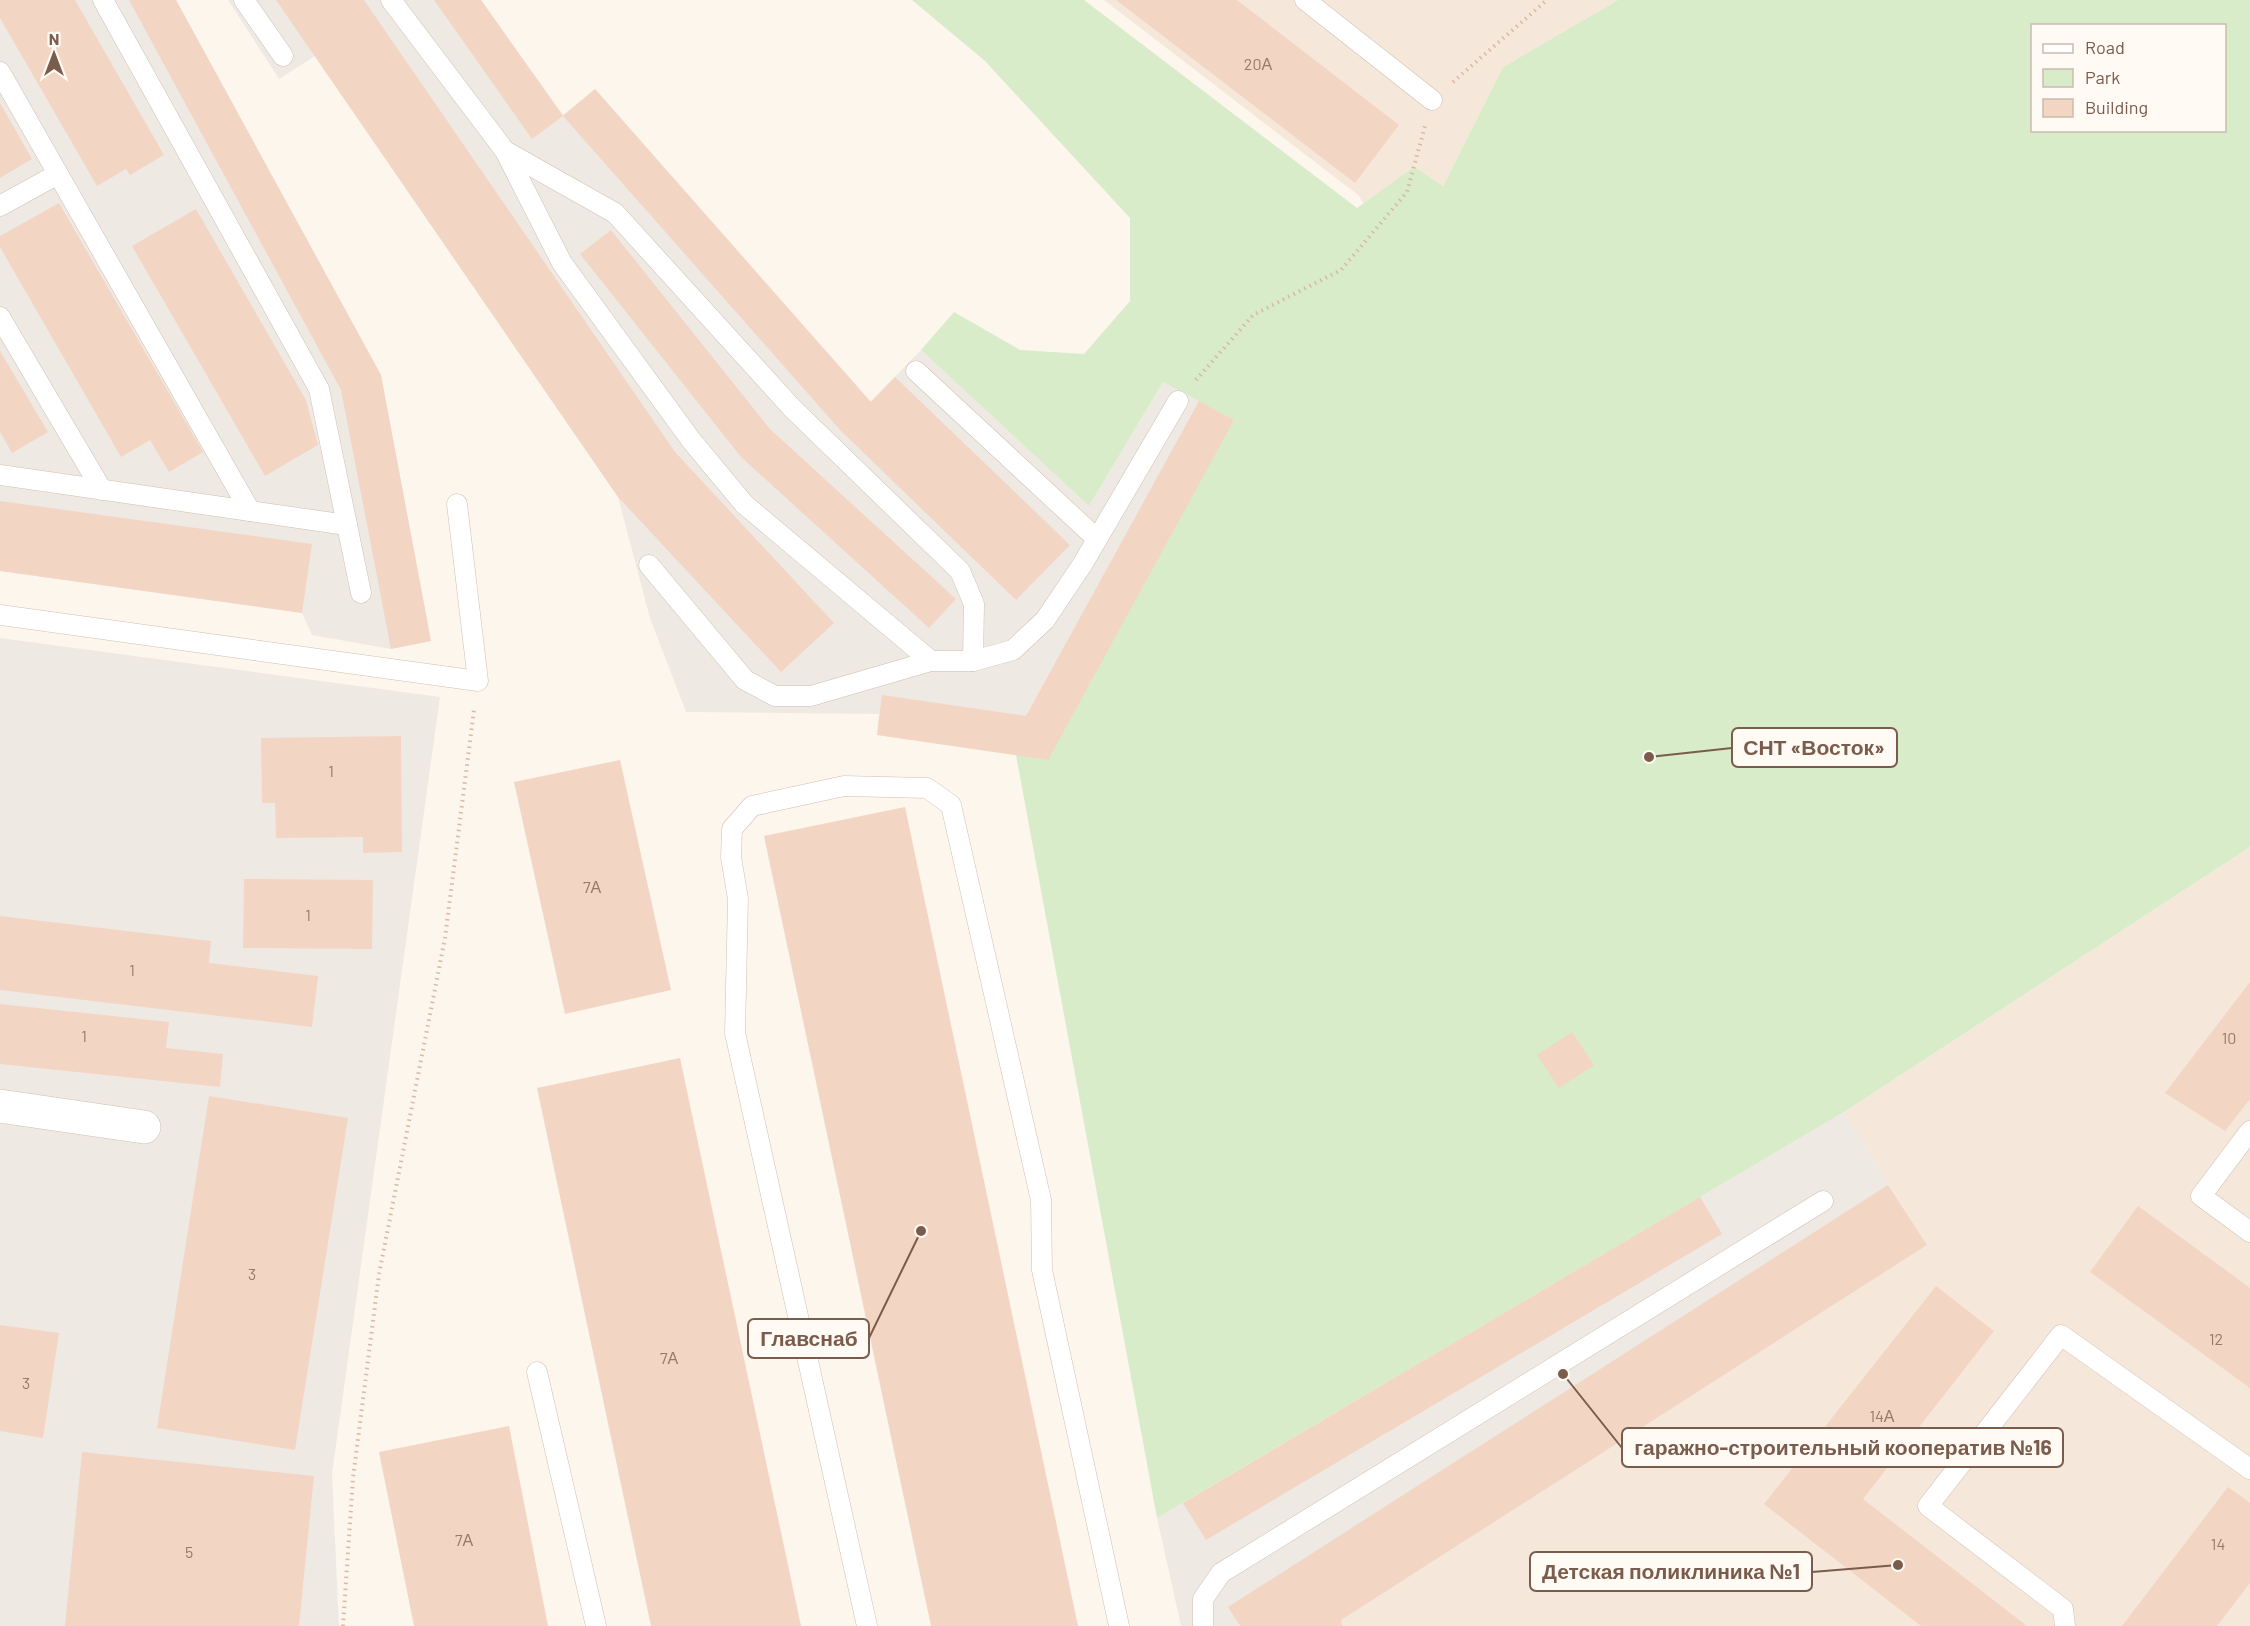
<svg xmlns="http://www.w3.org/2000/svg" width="2250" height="1626" viewBox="0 0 2250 1626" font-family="Barlow,sans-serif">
<rect width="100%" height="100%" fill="#fdf6ec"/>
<!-- residential -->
<g fill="#f5e8da">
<polygon points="1104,0 1618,0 1503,67 1404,263 1358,195"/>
<polygon points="2250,847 2250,1626 1342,1626 1341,1620 1927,1245 1844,1112"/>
</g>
<!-- industrial -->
<g fill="#efe9e4">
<polygon points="0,0 176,0 381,375 431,641 391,649 312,635 302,613 0,571"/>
<polygon points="228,0 481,0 563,115 595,89 870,402 921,350 1089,506 1163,382 1234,420 1048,760 877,735 879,714 686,712 650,618 618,497 315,56 279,79"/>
<polygon points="0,638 440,697 332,1474 339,1626 0,1626"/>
<polygon points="1844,1112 1927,1245 1342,1620 1342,1626 1181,1626 1157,1518"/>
</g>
<!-- green -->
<path fill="#d8ecc9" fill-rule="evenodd" d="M912,0H1084L1357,208L1414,167L1443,186L1503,67L1618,0H2250V847L1844,1112L1157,1518L1016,755L1234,420L1163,382L1089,506L921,350L954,312L1020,350L1084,354L1130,301V218L985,61ZM2032,26H2224V130H2032Z"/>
<!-- building -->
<g fill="#f3d5c3">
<polygon points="0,0 75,0 164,155 130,175 126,169 97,186 0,18"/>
<polygon points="129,0 176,0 381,375 431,641 391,649 341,390"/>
<polygon points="276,0 364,0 675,452 834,623 781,672 618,497"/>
<polygon points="434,0 481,0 563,116 532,139"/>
<polygon points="1116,0 1237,0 1399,125 1355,183"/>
<polygon points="595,89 871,402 895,377 1070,545 1016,600 841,431 563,116"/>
<polygon points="0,103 32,159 0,178"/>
<polygon points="59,203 203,452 169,472 150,440 121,457 0,247 0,236"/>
<polygon points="196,209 306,400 318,445 265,476 132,246"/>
<polygon points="611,230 770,429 956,599 929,628 741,457 580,254"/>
<polygon points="0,351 48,432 12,453 0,432"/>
<polygon points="1199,401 1234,420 1048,760 877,735 882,695 1026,716"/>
<polygon points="0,501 312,544 302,613 0,571"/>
<polygon points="401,736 402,852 363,853 363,837 276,838 275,803 262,803 261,738"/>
<polygon points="620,760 671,990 565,1014 514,782"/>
<polygon points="905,807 1078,1626 931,1626 764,836"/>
<polygon points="244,879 373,880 372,949 243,948"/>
<polygon points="0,916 211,941 209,963 318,976 312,1027 0,990"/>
<polygon points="2250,982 2250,1099 2225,1131 2165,1093"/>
<polygon points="0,1004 169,1022 166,1048 223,1054 220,1087 0,1064"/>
<polygon points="1572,1032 1594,1065 1559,1088 1537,1055"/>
<polygon points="680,1058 801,1626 651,1626 537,1088"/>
<polygon points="209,1096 348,1118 295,1450 157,1428"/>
<polygon points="1888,1185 1927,1245 1341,1620 1342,1626 1240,1626 1228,1607"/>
<polygon points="1700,1197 1722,1234 1206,1540 1183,1503"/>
<polygon points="2138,1206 2250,1288 2250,1388 2090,1272"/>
<polygon points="1936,1286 1994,1331 1863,1499 2027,1626 1921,1626 1764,1504"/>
<polygon points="0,1325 59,1333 43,1438 0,1431"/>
<polygon points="509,1426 548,1626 414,1626 379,1452"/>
<polygon points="82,1452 314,1476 299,1626 65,1626"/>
<polygon points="2228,1487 2250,1503 2250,1583 2217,1626 2122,1626"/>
</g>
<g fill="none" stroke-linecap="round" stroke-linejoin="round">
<defs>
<g id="service">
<polyline points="103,0 319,389 361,593"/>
<polyline points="244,0 283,56"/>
<polyline points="391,0 505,151 562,263 691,440 744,504 931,661"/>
<polyline points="1305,0 1432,100"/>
<polyline points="0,72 250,511"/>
<polyline points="505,151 615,213 792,408 960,571 974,604 973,661"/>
<polyline points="0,206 58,174"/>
<polyline points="0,317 102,490"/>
<polyline points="916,371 1097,539"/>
<polyline points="0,475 347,525"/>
<polyline points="649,565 745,680 775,696 811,696 931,661 973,661 1013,650 1045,620 1082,565 1178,401"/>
<polyline points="0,615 478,681 457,504"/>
<polyline points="2250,1131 2201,1196 2250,1232"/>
<polyline points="537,1372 596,1626"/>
<polyline points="867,1626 735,1033 738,899 731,857 732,829 752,806 844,786 927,788 951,805 1041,1200 1042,1270 1119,1626"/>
<polyline points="1203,1626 1203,1599 1221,1573 1823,1201"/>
<polyline points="2065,1626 2063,1609 1928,1506 2061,1335 2250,1469"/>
</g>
<polyline id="minor" points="0,1106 144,1127"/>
</defs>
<!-- service casing -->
<use href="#service" stroke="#d1beb0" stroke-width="21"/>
<!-- minor casing -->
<use href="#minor" stroke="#d1beb0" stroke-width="34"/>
<!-- path -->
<g stroke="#d9b8a5" stroke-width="4" stroke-dasharray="1.5 4.5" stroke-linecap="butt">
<polyline points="1453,82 1547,0"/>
<polyline points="1196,380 1253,315 1341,270 1407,192 1425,126"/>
<polyline points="343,1626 353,1478 379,1274 445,938 474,710"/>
</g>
<!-- service -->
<use href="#service" stroke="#fff" stroke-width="20"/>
<!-- minor -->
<use href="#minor" stroke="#fff" stroke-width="33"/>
</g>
<g text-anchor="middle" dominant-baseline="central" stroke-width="6" stroke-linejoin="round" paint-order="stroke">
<!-- number labels -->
<g font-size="16" fill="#987a6a">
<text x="1258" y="63">20А</text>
<text x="331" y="770">1</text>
<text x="592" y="886">7А</text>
<text x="308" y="914">1</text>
<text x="132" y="969">1</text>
<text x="84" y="1035">1</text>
<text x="2229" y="1037">10</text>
<text x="252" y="1273">3</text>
<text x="2216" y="1338">12</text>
<text x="669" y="1357">7А</text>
<text x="26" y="1382">3</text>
<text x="1882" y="1415">14А</text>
<text x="464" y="1539">7А</text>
<text x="2218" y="1543">14</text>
<text x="189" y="1551">5</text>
</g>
</g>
<!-- callouts -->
<path fill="none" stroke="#7a5c4d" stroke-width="2" d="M1649 757L1732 748M921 1231L869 1338M1563 1374L1622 1448M1898 1565L1812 1572"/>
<g fill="#7a5c4d" stroke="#fffaf3" stroke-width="2">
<circle cx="1649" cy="757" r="6"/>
<circle cx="921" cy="1231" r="6"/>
<circle cx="1563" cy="1374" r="6"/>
<circle cx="1898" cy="1565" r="6"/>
</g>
<g fill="#fffaf3" stroke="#7a5c4d" stroke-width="2">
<rect x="1732" y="728" width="165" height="39" rx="6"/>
<rect x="748" y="1319" width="121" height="39" rx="6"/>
<rect x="1622" y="1428" width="441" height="39" rx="6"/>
<rect x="1530" y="1552" width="282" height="39" rx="6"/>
</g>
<g font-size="21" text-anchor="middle" font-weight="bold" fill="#7a5c4d">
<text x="1814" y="755">СНТ «Восток»</text>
<text x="809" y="1346">Главснаб</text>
<text x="1843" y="1455">гаражно-строительный кооператив №16</text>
<text x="1671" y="1579">Детская поликлиника №1</text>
</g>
<!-- legend -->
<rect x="2031" y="24" width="195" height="108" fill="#fffaf3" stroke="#cabbb1" stroke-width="1.5"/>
<rect x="2043" y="44" width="30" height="9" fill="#ffffff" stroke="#cabbb1" stroke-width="1.5"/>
<text x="2085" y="54" font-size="18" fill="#7a5c4d">Road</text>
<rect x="2043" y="69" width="30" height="18" fill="#d8ecc9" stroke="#cabbb1" stroke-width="1.5"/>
<text x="2085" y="84" font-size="18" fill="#7a5c4d">Park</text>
<rect x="2043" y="99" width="30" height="18" fill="#f3d5c3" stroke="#cabbb1" stroke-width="1.5"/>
<text x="2085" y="114" font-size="18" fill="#7a5c4d">Building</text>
<!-- north arrow -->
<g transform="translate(54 54)" stroke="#fffaf3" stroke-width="4.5" paint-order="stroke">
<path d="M0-4.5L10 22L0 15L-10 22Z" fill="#7a5c4d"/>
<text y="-9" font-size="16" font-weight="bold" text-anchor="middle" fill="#7a5c4d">N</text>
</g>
</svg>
